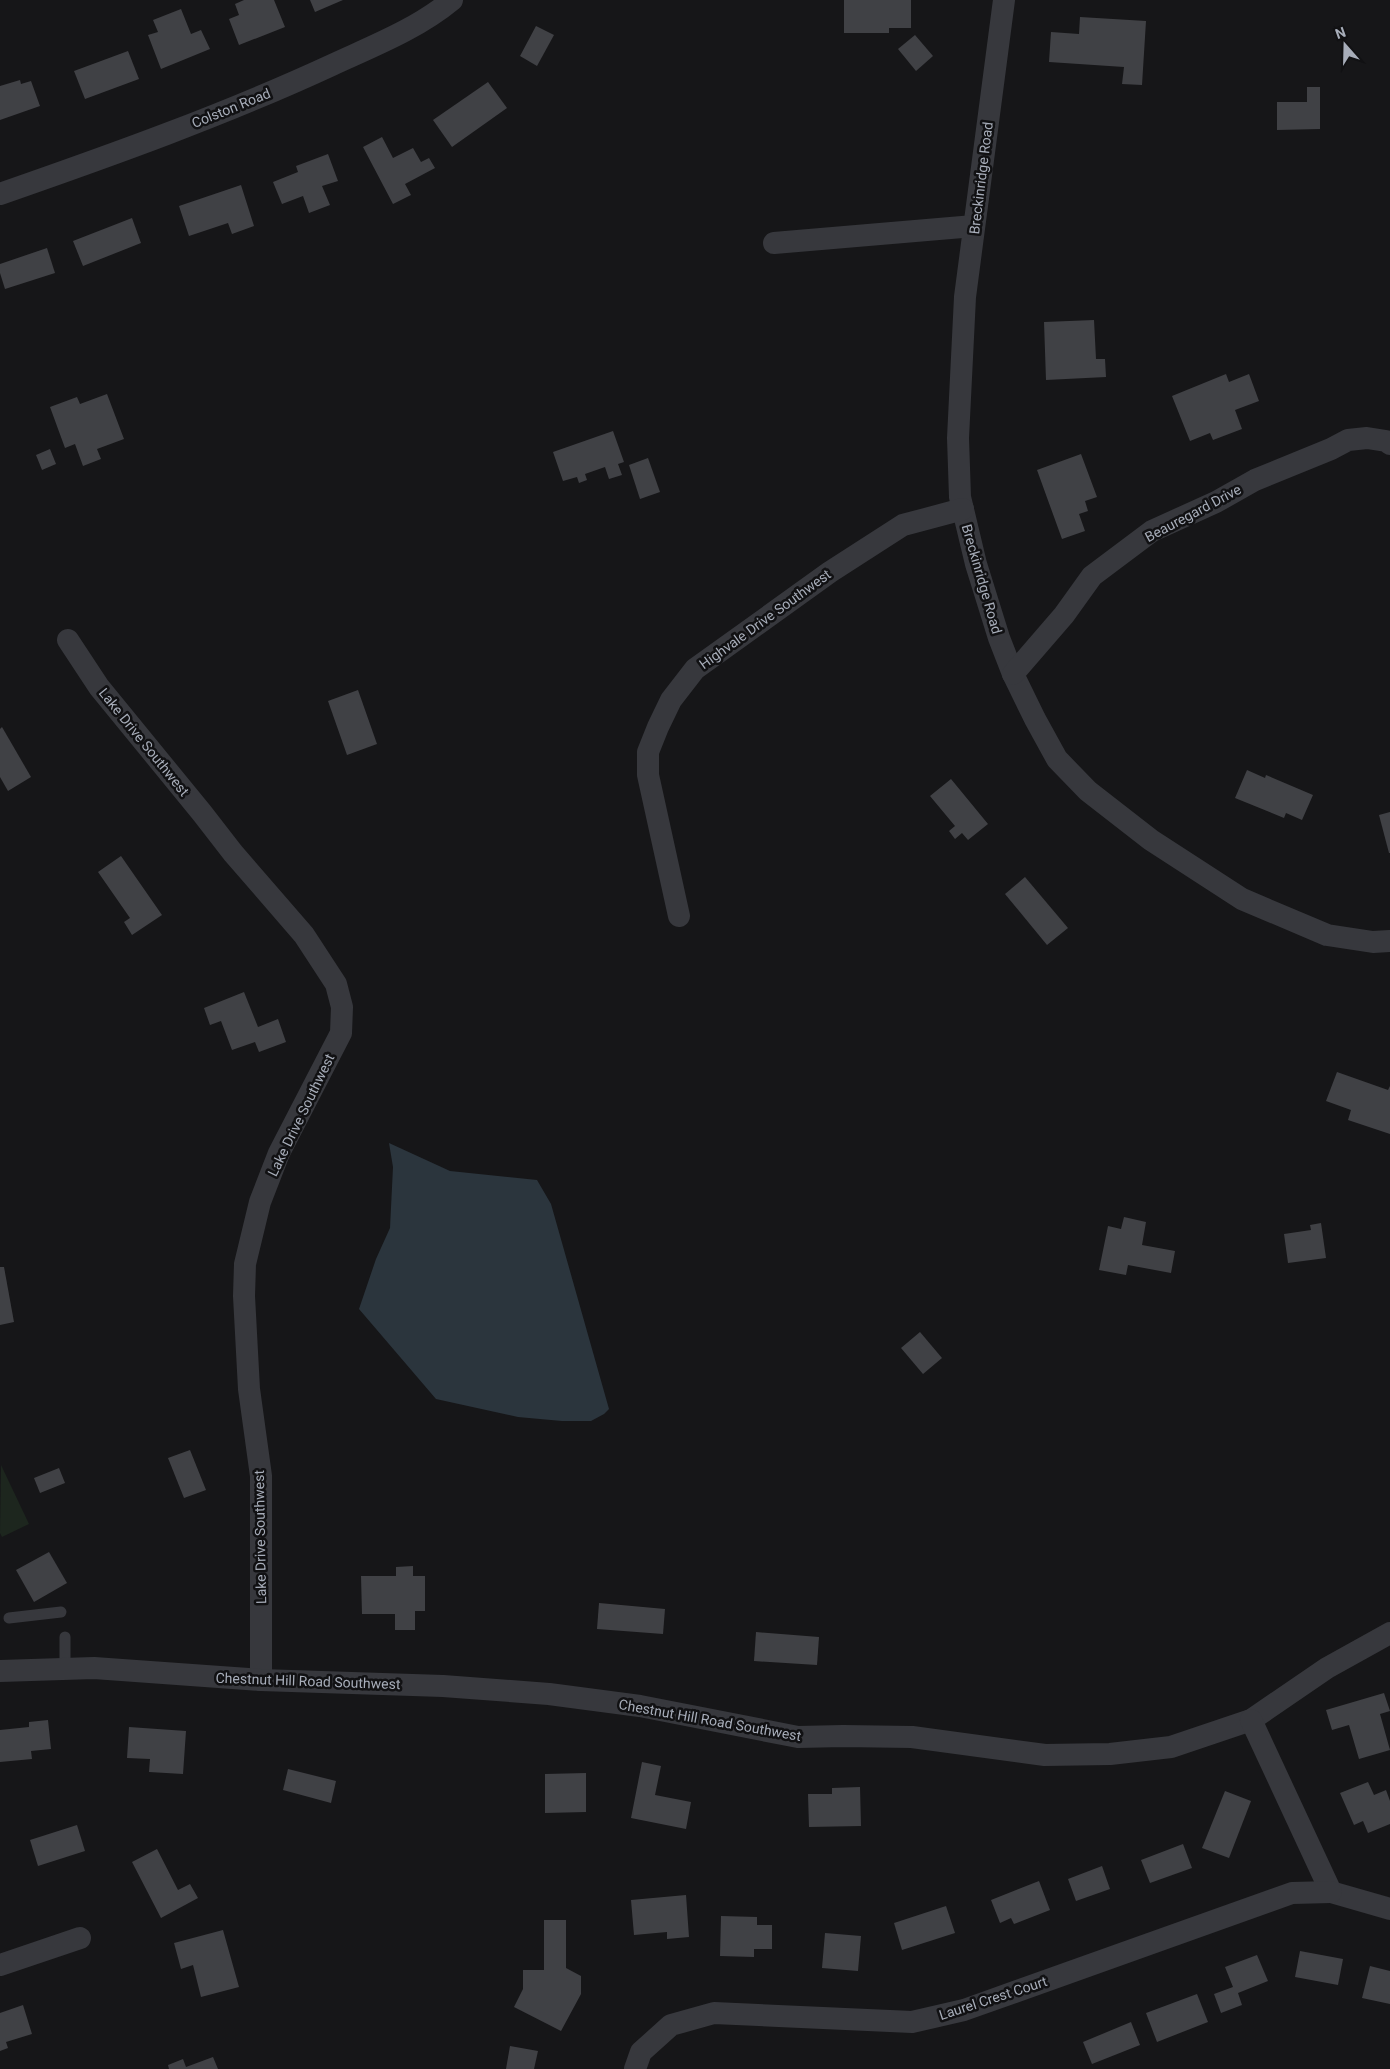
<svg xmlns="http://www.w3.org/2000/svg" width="1390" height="2069" viewBox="0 0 1390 2069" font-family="Roboto,sans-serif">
<rect width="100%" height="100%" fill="#161618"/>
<!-- green -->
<polygon fill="#1d261e" points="1,1465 29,1524 2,1537 0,1533"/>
<!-- water -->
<polygon fill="#2b353d" points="389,1143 450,1171 537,1180 551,1204 609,1409 604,1414 591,1421 562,1421 518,1417 436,1399 359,1309 376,1259 390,1228 393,1167"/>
<!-- building -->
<g fill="#404145">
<polygon points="244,0 274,0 285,27 239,45 229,19 239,15 235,4"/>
<polygon points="310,0 343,0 315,12"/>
<polygon points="844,0 911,0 911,28 889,28 889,33 844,33"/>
<polygon points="181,9 191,34 201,30 210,49 161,69 148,35 158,32 153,20"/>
<polygon points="1080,17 1146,21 1142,85 1122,84 1124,67 1049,62 1051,32 1079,34"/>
<polygon points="536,26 554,35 537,66 520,56"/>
<polygon points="915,35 933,56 916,71 898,49"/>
<polygon points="128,51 139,79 85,99 74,71"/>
<polygon points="20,80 21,84 31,81 40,106 0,120 0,86"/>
<polygon points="488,82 507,108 452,147 433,120"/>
<polygon points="1307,87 1320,87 1320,129 1277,130 1277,102 1307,102"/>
<polygon points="382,137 393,158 413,148 421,162 429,158 435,168 405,184 411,195 393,204 363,147"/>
<polygon points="328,154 338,181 322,186 330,205 309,213 303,196 282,204 273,182 298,172 296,166"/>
<polygon points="241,185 254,226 232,234 228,223 189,236 179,206"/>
<polygon points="132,218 141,243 83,266 73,241"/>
<polygon points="47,248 55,273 5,289 0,273 0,264"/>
<polygon points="1094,320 1096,359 1105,359 1106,377 1046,380 1044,322"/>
<polygon points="1226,374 1229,382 1249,374 1259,401 1235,410 1242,429 1213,440 1210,433 1190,441 1172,396"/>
<polygon points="107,394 124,439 97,449 101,459 83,466 75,444 65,448 50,407 77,397 80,404"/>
<polygon points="613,431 624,462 618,464 622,475 609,479 605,467 585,474 587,480 579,483 577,477 563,481 553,452"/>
<polygon points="50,449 56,464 42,470 36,455"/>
<polygon points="1081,454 1097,497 1085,501 1088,511 1079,514 1085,531 1062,539 1037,470"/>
<polygon points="648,458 660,492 640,499 629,465"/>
<polygon points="358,690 377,744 347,755 328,701"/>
<polygon points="2,727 31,777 8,791 0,777 0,729"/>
<polygon points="1247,770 1265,778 1266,775 1313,795 1302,820 1286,813 1284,818 1235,798"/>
<polygon points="951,779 988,824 968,840 962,833 955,839 949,831 955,826 930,796"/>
<polygon points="1390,812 1390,853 1389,853 1379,815"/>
<polygon points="121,856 162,915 132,935 124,922 130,918 98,872"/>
<polygon points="1025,877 1068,928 1047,945 1005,894"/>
<polygon points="244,992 258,1027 278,1019 286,1042 259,1052 255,1042 232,1050 221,1021 210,1025 204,1008"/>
<polygon points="1337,1072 1388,1090 1390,1086 1390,1134 1348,1120 1351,1110 1326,1101"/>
<polygon points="1124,1217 1146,1222 1142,1245 1175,1251 1171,1273 1128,1265 1126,1275 1099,1270 1108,1226 1121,1229"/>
<polygon points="1321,1223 1326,1258 1288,1263 1284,1234 1311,1230 1310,1225"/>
<polygon points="0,1267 4,1267 14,1322 0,1325"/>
<polygon points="920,1332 942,1358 923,1374 901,1348"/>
<polygon points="190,1450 206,1490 184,1498 168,1458"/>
<polygon points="59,1468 65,1483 40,1493 34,1478"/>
<polygon points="49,1552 67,1583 34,1602 16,1570"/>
<polygon points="413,1566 413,1576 425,1576 425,1611 415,1611 415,1630 395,1630 395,1614 362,1614 361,1576 396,1576 396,1567"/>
<polygon points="599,1603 665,1609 663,1634 597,1629"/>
<polygon points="756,1632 819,1637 817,1665 754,1661"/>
<polygon points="1384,1693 1390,1711 1380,1714 1390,1750 1359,1759 1349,1725 1332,1730 1326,1710"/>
<polygon points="48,1720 51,1749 31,1751 32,1759 0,1762 0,1730 29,1727 29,1722"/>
<polygon points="129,1727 186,1731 183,1774 149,1772 150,1759 127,1758"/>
<polygon points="642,1762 661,1766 655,1795 691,1802 686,1829 631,1818"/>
<polygon points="288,1769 336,1781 331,1803 283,1790"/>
<polygon points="586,1773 586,1812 545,1813 545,1774"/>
<polygon points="1368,1782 1374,1795 1386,1790 1390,1801 1390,1824 1368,1833 1363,1821 1354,1825 1340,1793"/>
<polygon points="860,1787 861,1826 809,1827 808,1794 832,1794 832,1788"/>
<polygon points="1225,1791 1251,1801 1229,1858 1202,1848"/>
<polygon points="77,1825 85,1851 38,1866 30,1840"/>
<polygon points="1183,1844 1192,1868 1150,1883 1141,1860"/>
<polygon points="157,1849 178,1890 190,1884 198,1898 161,1918 132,1862"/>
<polygon points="1102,1866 1110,1889 1076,1901 1068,1879"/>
<polygon points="1039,1881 1050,1910 1014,1924 1011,1918 1000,1923 991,1900"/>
<polygon points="686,1895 689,1937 667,1939 667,1932 634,1935 631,1900"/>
<polygon points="946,1906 955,1933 902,1950 894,1923"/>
<polygon points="721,1916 757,1917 757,1925 772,1925 772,1949 754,1949 754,1957 720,1956"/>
<polygon points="544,1920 566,1920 566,1968 581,1976 581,1994 561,2031 514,2007 523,1989 523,1970 544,1970"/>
<polygon points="223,1930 239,1987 201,1997 193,1965 181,1969 174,1943"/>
<polygon points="825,1933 861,1936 858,1971 822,1968"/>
<polygon points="1300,1951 1343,1959 1338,1985 1295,1977"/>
<polygon points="1257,1955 1268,1981 1238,1993 1242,2005 1221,2013 1214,1994 1233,1987 1225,1967"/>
<polygon points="1370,1966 1390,1971 1390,2004 1362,1998"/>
<polygon points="1197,1994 1208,2022 1157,2042 1146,2013"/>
<polygon points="23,2005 32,2034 6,2042 8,2048 0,2051 0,2013"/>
<polygon points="1131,2022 1140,2045 1092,2064 1083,2042"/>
<polygon points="510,2046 538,2051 534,2069 506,2069"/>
<polygon points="213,2057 218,2069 169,2069 168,2065 183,2059 186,2067"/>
</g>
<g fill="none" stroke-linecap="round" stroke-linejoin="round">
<!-- lane -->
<g stroke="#37383d" stroke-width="11">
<polyline points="9,1618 61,1612"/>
<polyline points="65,1669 65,1637"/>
</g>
<!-- street -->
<g stroke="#37383d" stroke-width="22">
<polyline points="1004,0 965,297 958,438 960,497 976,564 999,638 1013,674 1035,719 1057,759 1088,791 1151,840 1242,899 1327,935 1373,942 1390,941"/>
<path d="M0,194C112,155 224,115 332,65C373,46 417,29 452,0"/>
<polyline points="774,243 974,226"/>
<polyline points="68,640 99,687 202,813 233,853 304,935 336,984 342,1007 341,1033 279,1153 260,1202 245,1264 244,1296 249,1389 261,1476 261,1680"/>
<polyline points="1013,674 1064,615 1092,576 1152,531 1216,502 1255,480 1331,449 1348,440 1367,438 1386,441 1390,444"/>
<polyline points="679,916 648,775 648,752 658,727 671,700 695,669 830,572 903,525 963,509"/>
<polyline points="0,1671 94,1668 261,1680 443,1686 549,1694 640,1706 798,1737 843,1736 912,1737 1045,1755 1110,1754 1171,1747 1251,1720 1327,1668 1390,1633"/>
<polyline points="1251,1720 1331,1892 1390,1909"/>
<polyline points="0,1965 80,1938"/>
<polyline points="635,2069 641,2052 671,2025 714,2013 912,2022 964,2010 1292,1893 1331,1892"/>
</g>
</g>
<g text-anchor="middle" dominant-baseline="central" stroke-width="5" stroke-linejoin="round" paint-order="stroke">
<!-- street labels -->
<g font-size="14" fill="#a7adb9" stroke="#111113">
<text transform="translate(231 108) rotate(-22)">Colston Road</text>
<text transform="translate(981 178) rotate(-83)">Breckinridge Road</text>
<text transform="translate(1193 513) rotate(-28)">Beauregard Drive</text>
<text transform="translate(982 579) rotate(74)">Breckinridge Road</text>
<text transform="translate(765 619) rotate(-36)">Highvale Drive Southwest</text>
<text transform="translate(144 742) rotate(51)">Lake Drive Southwest</text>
<text transform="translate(301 1115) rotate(-64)">Lake Drive Southwest</text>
<text transform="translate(260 1537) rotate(-91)">Lake Drive Southwest</text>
<text transform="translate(308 1681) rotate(2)">Chestnut Hill Road Southwest</text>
<text transform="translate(710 1720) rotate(10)">Chestnut Hill Road Southwest</text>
<text transform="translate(993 1998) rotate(-18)">Laurel Crest Court</text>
</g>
</g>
<!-- north arrow -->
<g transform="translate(1345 45) rotate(340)" stroke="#111113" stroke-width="4" paint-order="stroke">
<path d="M0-4L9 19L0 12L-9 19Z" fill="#a7adb9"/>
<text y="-8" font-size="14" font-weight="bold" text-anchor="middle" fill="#a7adb9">N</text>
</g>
</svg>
